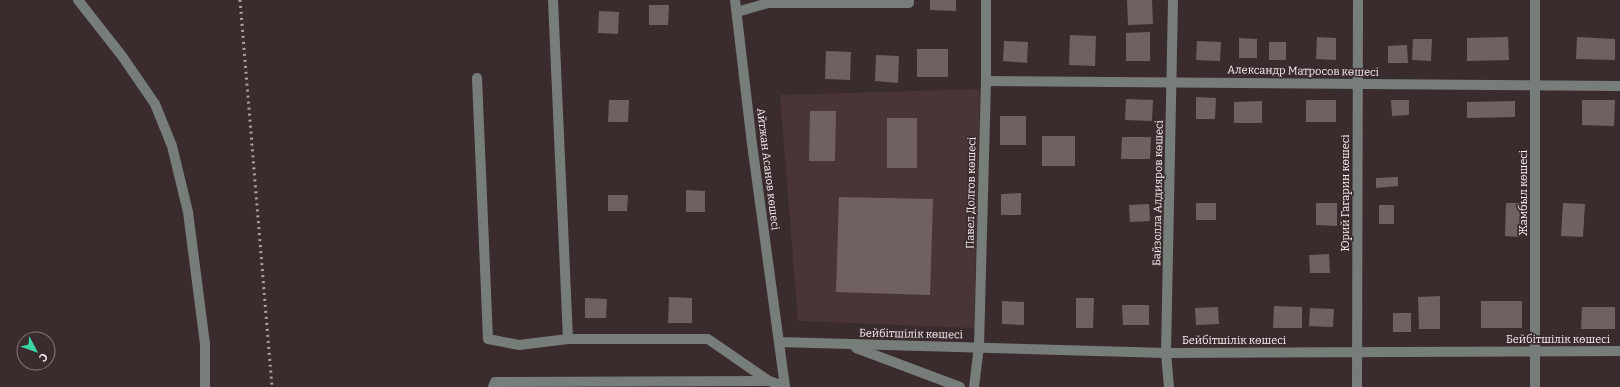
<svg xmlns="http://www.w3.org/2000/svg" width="1620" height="387" viewBox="0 0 1620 387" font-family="Bitter,serif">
<rect width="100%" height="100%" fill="#3a2c2d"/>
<!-- built -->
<polygon fill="#493436" points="980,89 974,328 798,321 780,95"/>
<!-- building -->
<g fill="#706061">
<polygon points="930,0 956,0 956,11 930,10"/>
<polygon points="1127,0 1152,0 1153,24 1128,25"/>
<polygon points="649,5 669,5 668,25 649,25"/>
<polygon points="599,11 619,12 618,34 598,33"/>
<polygon points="1150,32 1150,61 1126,61 1126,33"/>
<polygon points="1070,35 1096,36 1095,66 1069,65"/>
<polygon points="1317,37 1336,38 1336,60 1316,59"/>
<polygon points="1508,37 1509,60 1467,61 1467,38"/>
<polygon points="1577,37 1615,39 1615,60 1576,59"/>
<polygon points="1239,38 1257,39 1257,58 1239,58"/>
<polygon points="1413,39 1432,39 1431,61 1412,60"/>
<polygon points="1004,41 1028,42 1027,63 1003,61"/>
<polygon points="1197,41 1221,42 1220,61 1196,60"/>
<rect x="1269" y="42" width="17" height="18"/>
<polygon points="1407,45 1408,63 1388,63 1388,46"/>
<rect x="917" y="49" width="31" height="28"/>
<polygon points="826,51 851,52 850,80 825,79"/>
<polygon points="876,55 899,56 898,83 875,81"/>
<polygon points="1196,97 1216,98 1215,119 1196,119"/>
<polygon points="1126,99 1153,100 1152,121 1125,120"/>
<polygon points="609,100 629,100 628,122 608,122"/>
<rect x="1306" y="100" width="30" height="22"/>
<polygon points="1391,100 1409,100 1409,115 1392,116"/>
<polygon points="1582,100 1615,100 1614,126 1582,125"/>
<polygon points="1262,101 1262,123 1234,123 1234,102"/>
<polygon points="1515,101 1515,117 1467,118 1467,102"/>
<polygon points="810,111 836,111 835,161 809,161"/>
<rect x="1000" y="116" width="26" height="29"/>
<rect x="887" y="118" width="30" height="50"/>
<rect x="1042" y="136" width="33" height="30"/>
<polygon points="1122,137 1151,137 1150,159 1121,159"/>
<polygon points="1398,177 1398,186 1376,188 1376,178"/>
<polygon points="686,190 705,191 705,212 686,212"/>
<polygon points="1021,193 1021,215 1001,215 1001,194"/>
<polygon points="608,195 628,195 627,211 608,211"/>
<polygon points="839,197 933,199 930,295 836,292"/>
<rect x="1196" y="203" width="20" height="17"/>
<polygon points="1316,203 1337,203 1337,226 1316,225"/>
<polygon points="1506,203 1520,203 1520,237 1505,236"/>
<polygon points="1563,203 1585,204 1583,237 1561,236"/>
<polygon points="1149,204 1150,221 1130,222 1129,205"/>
<rect x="1379" y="205" width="15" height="19"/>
<polygon points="1329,254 1330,273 1310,273 1309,255"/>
<polygon points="1440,296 1440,329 1419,329 1418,297"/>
<polygon points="669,297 692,298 692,323 668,323"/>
<polygon points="585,298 607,299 606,318 585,318"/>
<polygon points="1076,298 1094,298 1093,328 1076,328"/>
<polygon points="1002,301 1024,302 1024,325 1002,324"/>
<rect x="1481" y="301" width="41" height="27"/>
<polygon points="1122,305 1149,305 1149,325 1123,325"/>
<polygon points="1274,306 1302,307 1302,328 1273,328"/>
<polygon points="1218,307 1219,324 1196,325 1195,308"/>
<polygon points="1582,307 1615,307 1615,329 1581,329"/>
<polygon points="1310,308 1334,309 1333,327 1309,326"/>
<rect x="1393" y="313" width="18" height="19"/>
</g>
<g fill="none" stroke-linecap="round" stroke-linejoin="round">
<!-- minor -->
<g stroke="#777e7a" stroke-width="10">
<polyline points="78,0 122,56 155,104 172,146 188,212 205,344 205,387"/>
<polyline points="553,0 568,339 708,339 769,381 785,386"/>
<polyline points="735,0 752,144 785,387"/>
<polyline points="737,12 768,3 909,3 909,0"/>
<polyline points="477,78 488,339 519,345 568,339"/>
<polyline points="986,81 1620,86"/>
<polyline points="779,342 1166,353 1620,351"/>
<polyline points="856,348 960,387"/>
<polyline points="493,387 495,382 769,381"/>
<polyline points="974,387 979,346 986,81 986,0"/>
<polyline points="1169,387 1166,353 1173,0"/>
<polyline points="1357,387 1358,0"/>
<polyline points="1535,387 1535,0"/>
</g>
<!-- rail -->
<polyline stroke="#ada1a2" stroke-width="3" stroke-dasharray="2 4" stroke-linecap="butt" points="240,0 272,387"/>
</g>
<g text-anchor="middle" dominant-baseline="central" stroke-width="3.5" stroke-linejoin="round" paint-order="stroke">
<!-- street labels -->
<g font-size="11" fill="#f7edee" stroke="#3a2c2d">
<text transform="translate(1303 71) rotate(1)">Александр Матросов көшесі</text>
<text transform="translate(768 169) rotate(83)">Айтжан Асанов көшесі</text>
<text transform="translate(971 193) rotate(-89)">Павел Долгов көшесі</text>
<text transform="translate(1158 193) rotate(-89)">Байзолла Алдияров көшесі</text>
<text transform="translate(1345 193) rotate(-90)">Юрий Гагарин көшесі</text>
<text transform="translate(1523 193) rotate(-90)">Жамбыл көшесі</text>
<text transform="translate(911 334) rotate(1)">Бейбітшілік көшесі</text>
<text x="1558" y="339">Бейбітшілік көшесі</text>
<text x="1234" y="340">Бейбітшілік көшесі</text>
</g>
</g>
<!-- north arrow -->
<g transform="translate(36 351) rotate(131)"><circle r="19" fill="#3a2c2d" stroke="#86797a"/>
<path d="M0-3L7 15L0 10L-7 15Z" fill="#3ad4a5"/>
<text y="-6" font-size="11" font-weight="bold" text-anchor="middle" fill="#f7edee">С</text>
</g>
</svg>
